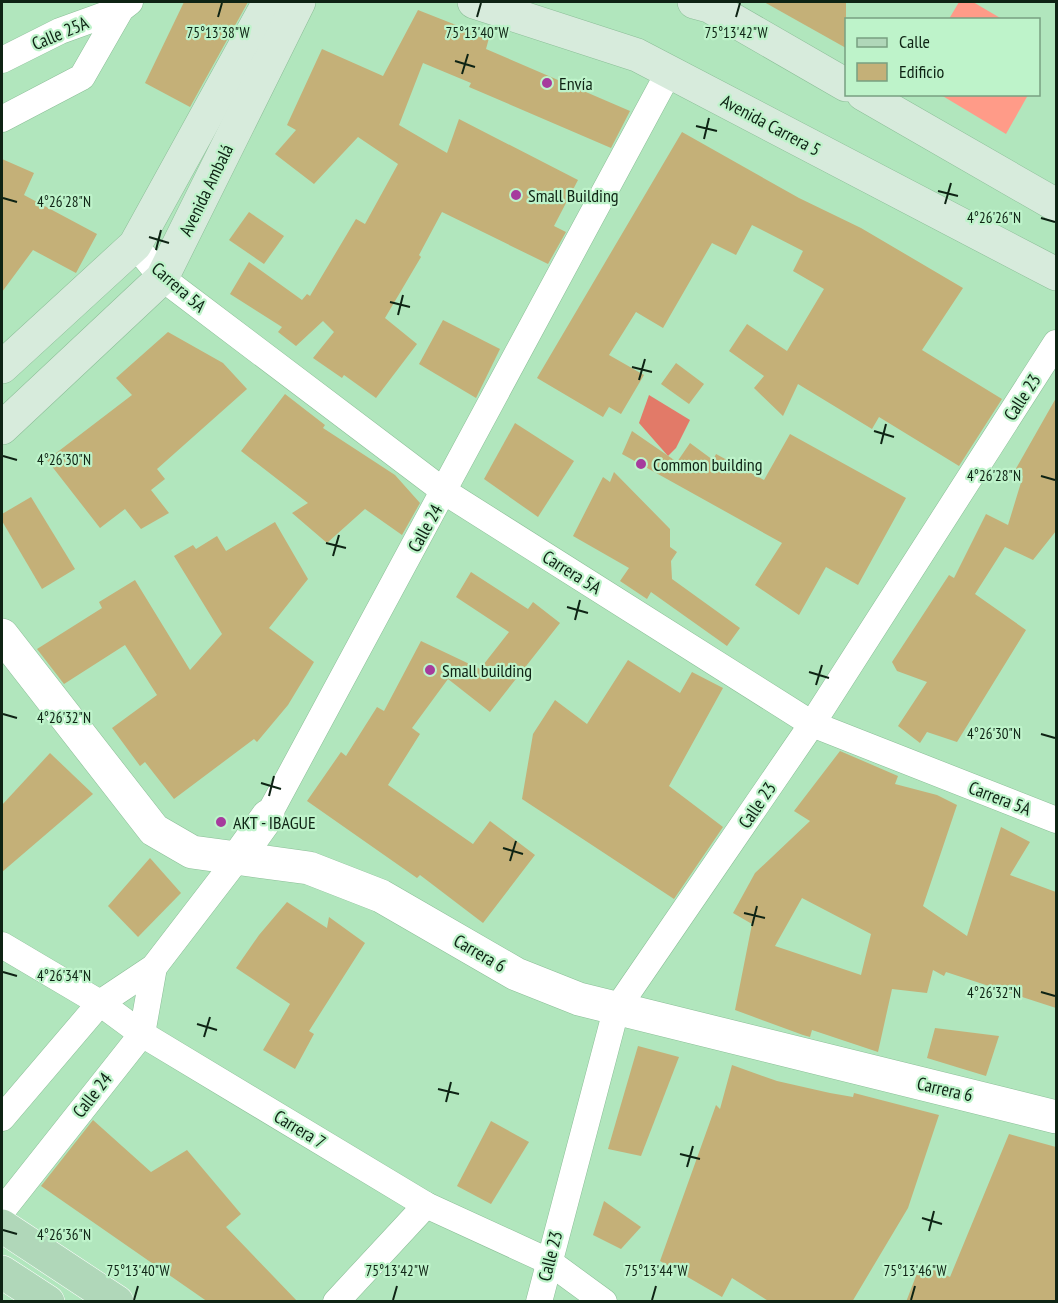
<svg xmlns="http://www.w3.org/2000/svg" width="1058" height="1303" viewBox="0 0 1058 1303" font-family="'PT Sans Narrow',sans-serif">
<rect width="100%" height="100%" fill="#b1e6bd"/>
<!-- green -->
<g fill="#ff9b88">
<polygon points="959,2 973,2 1002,19 949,19"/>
<polygon points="941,95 1028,95 1006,134"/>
</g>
<!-- forest -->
<polygon fill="#e27a68" points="649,395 690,420 676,448 668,456 639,423"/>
<!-- building -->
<g fill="#c4b078" fill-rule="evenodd">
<polygon points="184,2 248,2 190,107 145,83"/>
<polygon points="764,2 846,2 846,48"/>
<polygon points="418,10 489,38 486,49 630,111 611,148 469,87 471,83 423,63 399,125 447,153 459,119 578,180 554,226 566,232 548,264 442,212 419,255 421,257 385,318 417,344 376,398 344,375 342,378 313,358 334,332 323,321 296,346 278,332 282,327 230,294 249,262 302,300 307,294 310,296 356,219 365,224 398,164 358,137 314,184 275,154 296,130 287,125 322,49 383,76"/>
<polygon points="682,132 799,198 861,228 963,288 922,350 1002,399 959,466 879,417 872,429 798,384 783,416 754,388 764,376 729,351 747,324 787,351 824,289 793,271 803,251 752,225 736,255 712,243 663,328 636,312 609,355 644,375 621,414 609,407 603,417 537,378"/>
<polygon points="2,159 34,173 24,195 97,234 76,273 33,250 2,292"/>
<polygon points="249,212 284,236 264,264 229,240"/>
<polygon points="443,320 500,349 476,398 419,364"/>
<polygon points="168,332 223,363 247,389 157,469 165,479 151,490 169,513 141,529 125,509 100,528 47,460 132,395 116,378"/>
<polygon points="676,363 704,384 689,404 661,384"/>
<polygon points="285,394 325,425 323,428 395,475 420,503 402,535 365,509 327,543 292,513 308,503 241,451"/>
<polygon points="1056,398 1056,531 1033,560 1005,547 975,594 1026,630 957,742 927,732 920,743 898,726 927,682 897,671 892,662 949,575 954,578 986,514 1008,525 1023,476 1014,472"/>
<polygon points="515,423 574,461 538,517 484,479"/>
<polygon points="632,431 677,462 690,443 713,460 716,454 764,480 790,434 906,498 858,585 826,567 799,615 755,585 782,543 622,454"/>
<polygon points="614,472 670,529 670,547 677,552 671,561 672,579 740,628 727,646 651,592 647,599 620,581 629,568 573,536 603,477 610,482"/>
<polygon points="31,497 75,569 42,589 2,521 2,514"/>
<polygon points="275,522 308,579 269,628 314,662 288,705 257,742 254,739 174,799 145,762 140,766 112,728 157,695 125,645 64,684 37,649 102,608 99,602 135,580 190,670 222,634 174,556 193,545 196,549 217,536 226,551"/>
<polygon points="471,572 528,609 533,602 560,623 490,712 448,679 412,728 420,734 388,785 473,844 490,821 535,855 483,923 420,875 417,878 307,801 341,752 346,756 377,707 384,711 421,641 480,669 509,632 456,597"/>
<polygon points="628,660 680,693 692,672 723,688 669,786 723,827 674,899 522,799 533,734 555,700 587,724"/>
<path d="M840,751L898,776L895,784L937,795L957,805L923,906L967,936L1001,827L1030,842L1010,875L1056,892V1008L946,972L944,976L933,970L927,993L892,989L878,1052L812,1030L810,1037L803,1035L735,1010L752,924L733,913L755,873L810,821L794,811ZM802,898L871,934L861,975L775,946Z"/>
<polygon points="50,753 93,794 2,872 2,805"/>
<polygon points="150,858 181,893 138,937 108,906"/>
<polygon points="287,902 327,928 329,917 365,943 309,1031 314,1034 295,1069 263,1050 290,1004 236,968 259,935"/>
<polygon points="935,1028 999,1036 986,1076 927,1058"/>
<polygon points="638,1046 679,1057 641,1156 608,1149"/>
<polygon points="732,1065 777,1081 830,1093 853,1097 854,1093 939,1115 908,1208 852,1302 770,1302 732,1278 722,1297 660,1261 716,1105 720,1109"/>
<polygon points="93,1120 151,1172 187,1150 241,1214 226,1227 298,1302 208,1302 41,1186"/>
<polygon points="491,1121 529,1142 491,1204 457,1186"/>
<polygon points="1009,1134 1056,1147 1056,1302 906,1302 921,1263 950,1277"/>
<polygon points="604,1201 641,1227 621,1249 593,1235"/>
</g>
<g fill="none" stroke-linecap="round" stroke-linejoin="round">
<defs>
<g id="minor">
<polyline points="2,60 60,31 121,9"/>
<polyline points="2,119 82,77 121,9 130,2"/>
<polyline points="135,245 162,278 445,492 812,724 1056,820"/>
<polyline points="268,816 669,72"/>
<polyline points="2,945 100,1003 142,1034 426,1205 548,1261 604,1302"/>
<polyline points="2,1118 100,1003 154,967 237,859"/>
<polyline points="2,1211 142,1034 154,967"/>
<polyline points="336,1302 426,1205"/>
<polyline points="539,1302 616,1010 812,724 1056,343"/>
</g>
<g id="tertiary">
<polyline points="2,635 154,830 192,852 309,868 381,896 516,974 579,999 1056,1117"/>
<polyline points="237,859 268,816"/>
</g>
<g id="secondary">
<polyline points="474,2 637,55 1056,274"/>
<polyline points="694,2 709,6 846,85"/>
<polyline points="863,94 1056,205"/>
<polyline points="2,367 135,245 269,2"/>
<polyline points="2,428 162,278 299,2"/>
</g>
<g id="primary">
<polyline points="2,1226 117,1302"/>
<polyline points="2,1272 48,1302"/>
</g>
</defs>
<!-- minor casing -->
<use href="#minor" stroke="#8bbe97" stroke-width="27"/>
<!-- tertiary casing -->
<use href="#tertiary" stroke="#8bbe97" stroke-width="34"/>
<!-- secondary casing -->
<use href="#secondary" stroke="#8bbe97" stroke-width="34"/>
<!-- primary casing -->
<use href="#primary" stroke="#fff" stroke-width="34"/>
<!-- minor -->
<use href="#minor" stroke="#fff" stroke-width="26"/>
<!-- tertiary -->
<use href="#tertiary" stroke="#fff" stroke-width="33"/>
<!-- secondary -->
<use href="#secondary" stroke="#d7ebdc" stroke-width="33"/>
<!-- primary -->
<use href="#primary" stroke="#b0d7b9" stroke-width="33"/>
</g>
<!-- ticks -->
<path fill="none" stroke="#0e2314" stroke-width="2" d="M218,17L222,3M477,17L481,3M736,17L740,3M455,61L475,67M462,74L468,54M696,126L717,131M704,139L709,118M938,191L958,196M3,198L17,202M945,204L951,183M1041,218L1055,222M149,237L169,243M156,250L161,230M390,302L410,307M398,315L403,295M632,367L652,372M639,380L645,359M874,431L894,437M881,444L886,424M3,456L17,460M1041,476L1055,480M326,543L346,548M333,556L339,535M567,607L588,613M575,620L580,600M809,672L829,678M816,685L822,665M3,714L17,718M1041,734L1055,738M261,783L281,789M269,796L274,776M503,848L523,854M510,861L516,841M744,913L765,918M752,926L757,906M3,972L17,976M1041,992L1055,996M197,1024L217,1030M204,1037L210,1017M438,1089L459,1094M446,1102L451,1082M680,1154L700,1159M687,1167L693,1146M922,1218L942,1224M3,1230L17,1234M929,1231L934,1211M134,1300L138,1286M393,1300L397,1286M652,1300L656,1286M911,1300L915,1286"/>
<!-- markers -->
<g fill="#a63b9d" stroke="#bef3ca" stroke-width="2">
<circle cx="547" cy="83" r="6"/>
<circle cx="516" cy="195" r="6"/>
<circle cx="641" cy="464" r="6"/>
<circle cx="430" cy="670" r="6"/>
<circle cx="221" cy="822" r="6"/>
</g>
<g text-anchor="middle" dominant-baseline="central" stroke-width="4.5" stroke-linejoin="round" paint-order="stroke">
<!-- street labels -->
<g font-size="18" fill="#0e2314" stroke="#bef3ca">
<text transform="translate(60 33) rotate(-23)">Calle 25A</text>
<text transform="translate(771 125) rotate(28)">Avenida Carrera 5</text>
<text transform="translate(206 190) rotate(-64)">Avenida Ambalá</text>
<text transform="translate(179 287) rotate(41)">Carrera 5A</text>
<text transform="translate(1022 397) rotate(-57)">Calle 23</text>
<text transform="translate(425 528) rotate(-61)">Calle 24</text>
<text transform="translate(572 572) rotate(32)">Carrera 5A</text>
<text transform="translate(1000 798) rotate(21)">Carrera 5A</text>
<text transform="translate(757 805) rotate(-56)">Calle 23</text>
<text transform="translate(480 953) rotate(30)">Carrera 6</text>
<text transform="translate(945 1089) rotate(13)">Carrera 6</text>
<text transform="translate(92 1095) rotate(-52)">Calle 24</text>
<text transform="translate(300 1129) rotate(31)">Carrera 7</text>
<text transform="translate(550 1256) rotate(-76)">Calle 23</text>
</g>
<!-- poi labels -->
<g font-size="18" fill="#0e2314" stroke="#bef3ca" text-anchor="start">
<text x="559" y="83">Envía</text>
<text x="528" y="195">Small Building</text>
<text x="653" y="464">Common building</text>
<text x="442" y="670">Small building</text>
<text x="233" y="822">AKT - IBAGUE</text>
</g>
</g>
<g font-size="15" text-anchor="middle" fill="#0e2314" stroke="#bef3ca" stroke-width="4.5" stroke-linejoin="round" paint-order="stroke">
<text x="218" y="38">75°13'38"W</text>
<text x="477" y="38">75°13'40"W</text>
<text x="736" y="38">75°13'42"W</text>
<text x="64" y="207">4°26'28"N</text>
<text x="994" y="223">4°26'26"N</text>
<text x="64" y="465">4°26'30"N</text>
<text x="994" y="481">4°26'28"N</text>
<text x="64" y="723">4°26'32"N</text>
<text x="994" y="739">4°26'30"N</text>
<text x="64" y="981">4°26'34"N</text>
<text x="994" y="998">4°26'32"N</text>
<text x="64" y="1240">4°26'36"N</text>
<text x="138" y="1276">75°13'40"W</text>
<text x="397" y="1276">75°13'42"W</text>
<text x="656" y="1276">75°13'44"W</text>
<text x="915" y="1276">75°13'46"W</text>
</g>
<!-- border -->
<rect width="1058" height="1303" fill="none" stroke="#0e2314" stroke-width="6"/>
<!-- legend -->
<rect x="845" y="18" width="195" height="78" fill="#bef3ca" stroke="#78a081" stroke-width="1.5"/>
<rect x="857" y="38" width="30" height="9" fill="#b0d7b9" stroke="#78a081" stroke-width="1.5"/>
<text x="899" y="48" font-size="18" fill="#0e2314">Calle</text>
<rect x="857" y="63" width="30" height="18" fill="#c4b078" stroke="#78a081" stroke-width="1.5"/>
<text x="899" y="78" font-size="18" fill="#0e2314">Edificio</text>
</svg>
